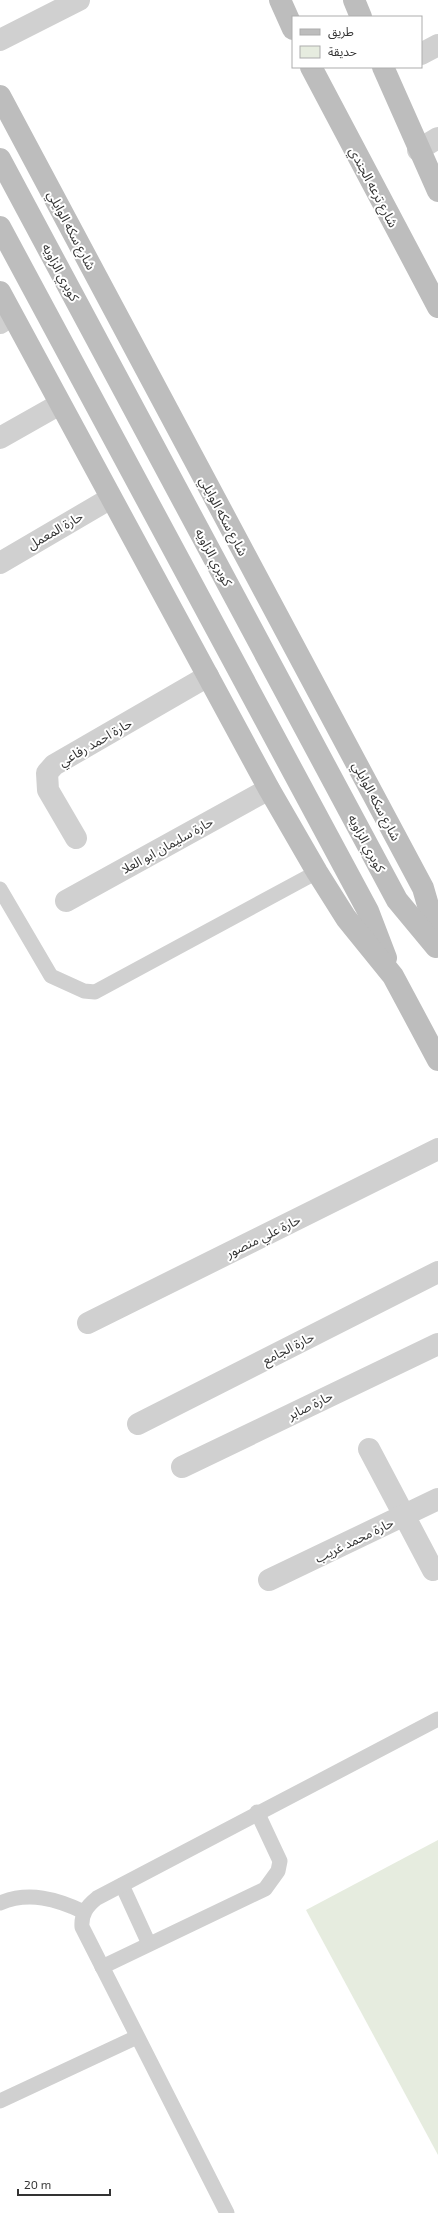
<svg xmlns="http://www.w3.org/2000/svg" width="438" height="2213" viewBox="0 0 438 2213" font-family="'Exo 2','Noto Sans Arabic',sans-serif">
<rect width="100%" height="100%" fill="#fff"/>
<!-- green -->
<polygon fill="#e6ecdf" points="438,1840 438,2155 306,1910"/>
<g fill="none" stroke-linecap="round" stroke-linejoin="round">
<!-- service -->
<g stroke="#d0d0d0" stroke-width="15">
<polyline points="0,889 51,976 84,991 95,992 317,872"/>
<polyline points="122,1885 149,1944"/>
<path d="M0,1903C29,1891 57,1899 84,1912"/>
<polyline points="102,1967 265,1889 278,1871 280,1861 257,1812"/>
<polyline points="0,2101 137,2037"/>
<path d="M227,2213L82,1927C81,1914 87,1906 97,1898L438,1719"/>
</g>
<!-- minor -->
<g stroke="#d0d0d0" stroke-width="22">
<polyline points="0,40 79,0"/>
<polyline points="421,54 438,45"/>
<polyline points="418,150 438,138"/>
<polyline points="0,323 12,315"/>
<polyline points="0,438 60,404"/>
<polyline points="0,563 111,498"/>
<polyline points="76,838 48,790 47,773 54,765 208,676"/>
<polyline points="66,901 269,789"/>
<polyline points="88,1323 438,1149"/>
<polyline points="138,1424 438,1272"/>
<polyline points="369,1449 433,1570"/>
<polyline points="182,1467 438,1344"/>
<polyline points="269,1580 438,1499"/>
</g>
<!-- secondary -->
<g stroke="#bdbdbd" stroke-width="22">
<polyline points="280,0 293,29"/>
<polyline points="354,0 361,17"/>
<polyline points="311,67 438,307"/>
<polyline points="383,67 438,191"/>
<polyline points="0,96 423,888 438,940"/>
<polyline points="0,159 397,900 436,947"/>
<polyline points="0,227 368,911 386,958"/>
<polyline points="0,292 269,789 317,872 346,918 393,976 438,1060"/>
</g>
</g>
<g text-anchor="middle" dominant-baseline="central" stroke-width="4" stroke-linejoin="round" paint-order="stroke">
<!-- street labels -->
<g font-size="13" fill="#333" stroke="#fff">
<text transform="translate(374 187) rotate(62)">شارع ترعه الجندي</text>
<text transform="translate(72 230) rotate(62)">شارع سكه الوايلي</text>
<text transform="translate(61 272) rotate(62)">كوبري الزاويه</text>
<text transform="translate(224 516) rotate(62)">شارع سكه الوايلي</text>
<text transform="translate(55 530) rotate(-30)">حارة المعمل</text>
<text transform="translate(214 557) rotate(62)">كوبري الزاويه</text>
<text transform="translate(95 742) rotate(-30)">حارة احمد رفاعي</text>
<text transform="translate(377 801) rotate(62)">شارع سكه الوايلي</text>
<text transform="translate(367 843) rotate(62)">كوبري الزاويه</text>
<text transform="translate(167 845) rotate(-29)">حارة سليمان ابو العلا</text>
<text transform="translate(263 1236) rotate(-26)">حارة علي منصور</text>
<text transform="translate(288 1348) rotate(-27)">حارة الجامع</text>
<text transform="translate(310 1405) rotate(-26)">حارة صابر</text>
<text transform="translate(354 1540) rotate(-26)">حارة محمد غريب</text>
</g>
</g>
<!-- legend -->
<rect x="292" y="16" width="130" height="52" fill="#ffffff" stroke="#adadad"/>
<rect x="300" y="29" width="20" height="6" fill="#bdbdbd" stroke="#adadad"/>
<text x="328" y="36" font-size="12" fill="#333333">طريق</text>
<rect x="300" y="46" width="20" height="12" fill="#e6ecdf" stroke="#adadad"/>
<text x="328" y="56" font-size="12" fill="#333333">حديقة</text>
<!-- scale -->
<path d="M18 2189v6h92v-6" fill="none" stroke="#333333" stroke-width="2"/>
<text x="24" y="2189" font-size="12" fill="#333333" stroke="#ffffff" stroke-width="3" paint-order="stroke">20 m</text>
</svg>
